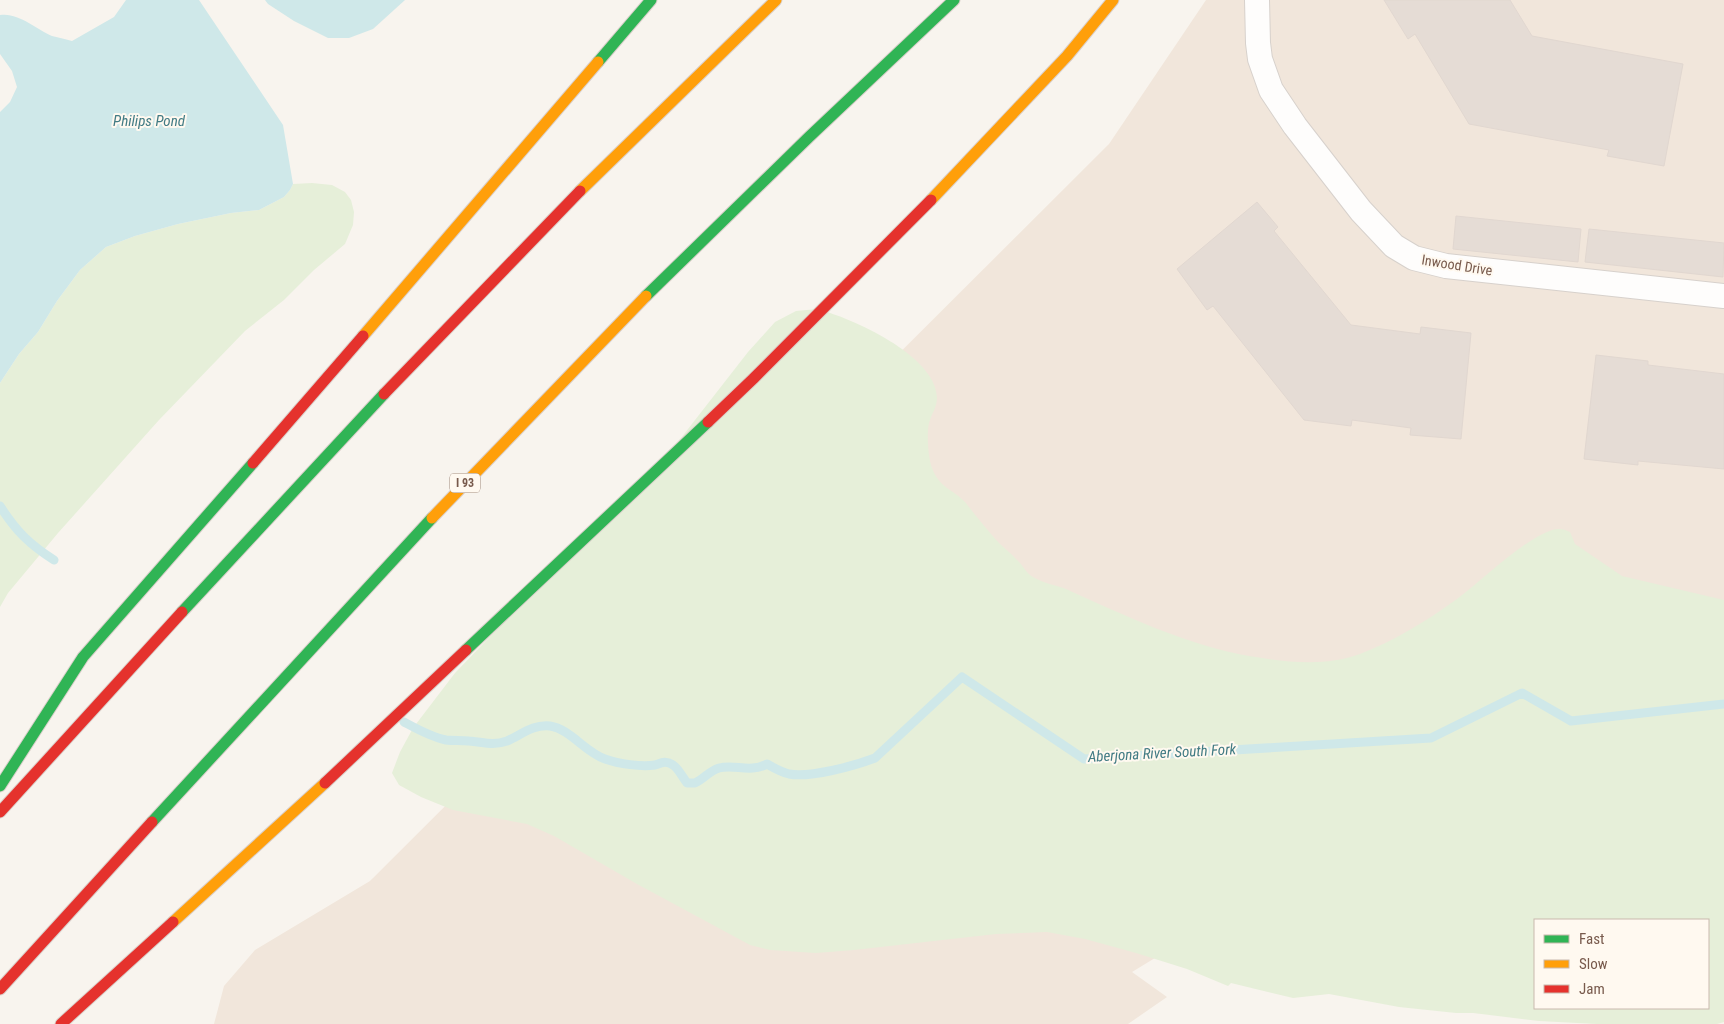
<svg xmlns="http://www.w3.org/2000/svg" width="1724" height="1024" viewBox="0 0 1724 1024" font-family="'Roboto Condensed',sans-serif">
<rect width="100%" height="100%" fill="#f8f4ee"/>
<!-- residential -->
<polygon fill="#f1e6db" points="1206,0 1724,0 1724,606 1661,650 1132,972 1167,997 1128,1024 214,1024 224,986 255,950 370,881 1109,144"/>
<!-- green -->
<g fill="#e6efd9" fill-rule="evenodd">
<polygon points="312,183 332,185 345,192 351,200 354,212 353,225 345,244 314,270 284,300 245,331 159,420 58,533 8,593 0,607 0,383 19,354 38,332 57,301 80,270 106,247 135,236 178,224 231,213 259,210 284,197 290,190 293,184"/>
<path d="M817,309C852,318 935,355 937,397C937,407 933,411 930,420C926,430 928,458 932,468C940,489 953,489 965,502C976,516 987,530 999,543C1005,549 1012,554 1017,560C1022,564 1025,571 1030,575C1039,582 1055,585 1066,589C1124,615 1186,645 1249,656C1285,662 1325,667 1360,654C1394,641 1428,620 1457,599C1484,579 1521,541 1552,530C1559,528 1564,529 1570,532L1575,544L1622,576L1724,600V1022L1717,1024H1597L1539,1021L1473,1013H1456L1399,1007L1329,994L1293,998L1231,983L1228,986L1187,969L1136,953L1085,939L1047,932L996,934L854,950L816,953L770,950L750,945L637,884L554,836L527,824L453,810L421,797L399,785L392,773L400,752L413,728L455,673L681,438L748,352L775,322L796,311ZM1535,920H1708V1008H1535Z"/>
</g>
<!-- water -->
<g fill="#cfe8e9">
<path d="M126,0H199L283,125L293,184L290,190L284,197L259,210L231,213L178,224L135,236L106,247L80,270L57,301L38,332L19,354L0,383V112L10,102L17,87L12,71L0,54V15C18,12 36,29 52,36C59,38 66,39 72,41L114,17Z"/>
<polygon points="265,0 405,0 373,29 349,38 328,38 294,21 268,4"/>
</g>
<g fill="none" stroke-linecap="round" stroke-linejoin="round">
<!-- stream -->
<g stroke="#cfe8e9" stroke-width="9">
<path d="M0,506C16,531 29,544 54,560"/>
<path d="M404,722C417,729 431,737 446,740C454,741 461,740 469,741C483,742 493,746 507,741C521,735 533,724 550,726C570,729 585,752 605,759C619,764 641,767 655,765C661,763 666,760 673,765C678,768 683,778 687,783H695C704,779 709,771 719,768C735,764 750,773 767,764C774,768 781,772 789,774C810,778 854,766 875,758L962,677L1084,759L1431,738L1522,693L1571,721L1724,704"/>
</g>
</g>
<!-- building -->
<g fill="#e5dcd5" stroke="#e1d7d0">
<polygon points="1384,0 1510,0 1532,36 1683,64 1664,166 1607,156 1609,150 1469,124 1415,34 1408,39"/>
<polygon points="1257,202 1278,227 1274,231 1351,325 1420,334 1421,327 1471,333 1461,439 1410,435 1411,428 1352,420 1351,426 1304,420 1213,306 1207,310 1177,269"/>
<polygon points="1456,216 1581,229 1578,262 1453,249"/>
<polygon points="1589,229 1724,243 1723,277 1585,262"/>
<polygon points="1596,355 1648,361 1648,365 1724,374 1724,469 1638,461 1638,465 1584,459"/>
</g>
<g fill="none" stroke-linecap="round" stroke-linejoin="round">
<defs>
<polyline id="street" points="1257,0 1258,43 1260,59 1271,90 1295,126 1361,211 1394,246 1414,258 1446,266 1724,296"/>
<g id="fast">
<polyline points="598,62 651,0"/>
<polyline points="646,296 809,137 954,0"/>
<polyline points="182,612 384,394"/>
<polyline points="466,650 708,422"/>
<polyline points="0,786 83,657 253,463"/>
<polyline points="152,822 432,518"/>
</g>
<g id="slow">
<polyline points="580,191 776,0"/>
<polyline points="931,200 1067,56 1113,0"/>
<polyline points="363,336 598,62"/>
<polyline points="432,518 646,296"/>
<polyline points="173,922 325,783"/>
</g>
<g id="jam">
<polyline points="384,394 580,191"/>
<polyline points="708,422 753,379 931,200"/>
<polyline points="253,463 363,336"/>
<polyline points="325,783 466,650"/>
<polyline points="0,812 182,612"/>
<polyline points="0,989 152,822"/>
<polyline points="61,1024 173,922"/>
</g>
</defs>
<!-- street casing -->
<use href="#street" stroke="#d7d1cc" stroke-width="26"/>
<!-- fast casing -->
<use href="#fast" stroke="#dad0cb" stroke-width="13"/>
<!-- slow casing -->
<use href="#slow" stroke="#dad0cb" stroke-width="13"/>
<!-- jam casing -->
<use href="#jam" stroke="#dad0cb" stroke-width="13"/>
<!-- street -->
<use href="#street" stroke="#fefdfc" stroke-width="24"/>
<!-- fast -->
<use href="#fast" stroke="#30b455" stroke-width="11"/>
<!-- slow -->
<use href="#slow" stroke="#ff9f0a" stroke-width="11"/>
<!-- jam -->
<use href="#jam" stroke="#e5322d" stroke-width="11"/>
</g>
<g text-anchor="middle" dominant-baseline="central" stroke-width="4" stroke-linejoin="round" paint-order="stroke">
<!-- shield labels -->
<rect fill="#fff9f0" stroke="#a08a7d" stroke-width="1" x="450" y="473.5" width="30" height="19" rx="4"/>
<g font-size="12" font-weight="bold" fill="#785a4c">
<text x="465" y="483">I 93</text>
</g>
<!-- street labels -->
<g font-size="14" fill="#785a4c" stroke="#fff9f0">
<text transform="translate(1457 265) rotate(9)">Inwood Drive</text>
</g>
<!-- water labels -->
<g font-size="15" font-style="italic" fill="#427b84" stroke="#fff9f0">
<text x="149" y="121">Philips Pond</text>
<text transform="translate(1162 753) rotate(-3)">Aberjona River South Fork</text>
</g>
</g>
<!-- legend -->
<rect x="1534" y="919" width="175" height="90" fill="#fff9f0" stroke="#c9b9ae"/>
<rect x="1544" y="935" width="25" height="8" fill="#30b455" stroke="#c9b9ae"/>
<text x="1579" y="944" font-size="15" fill="#785a4c">Fast</text>
<rect x="1544" y="960" width="25" height="8" fill="#ff9f0a" stroke="#c9b9ae"/>
<text x="1579" y="969" font-size="15" fill="#785a4c">Slow</text>
<rect x="1544" y="985" width="25" height="8" fill="#e5322d" stroke="#c9b9ae"/>
<text x="1579" y="994" font-size="15" fill="#785a4c">Jam</text>
</svg>
